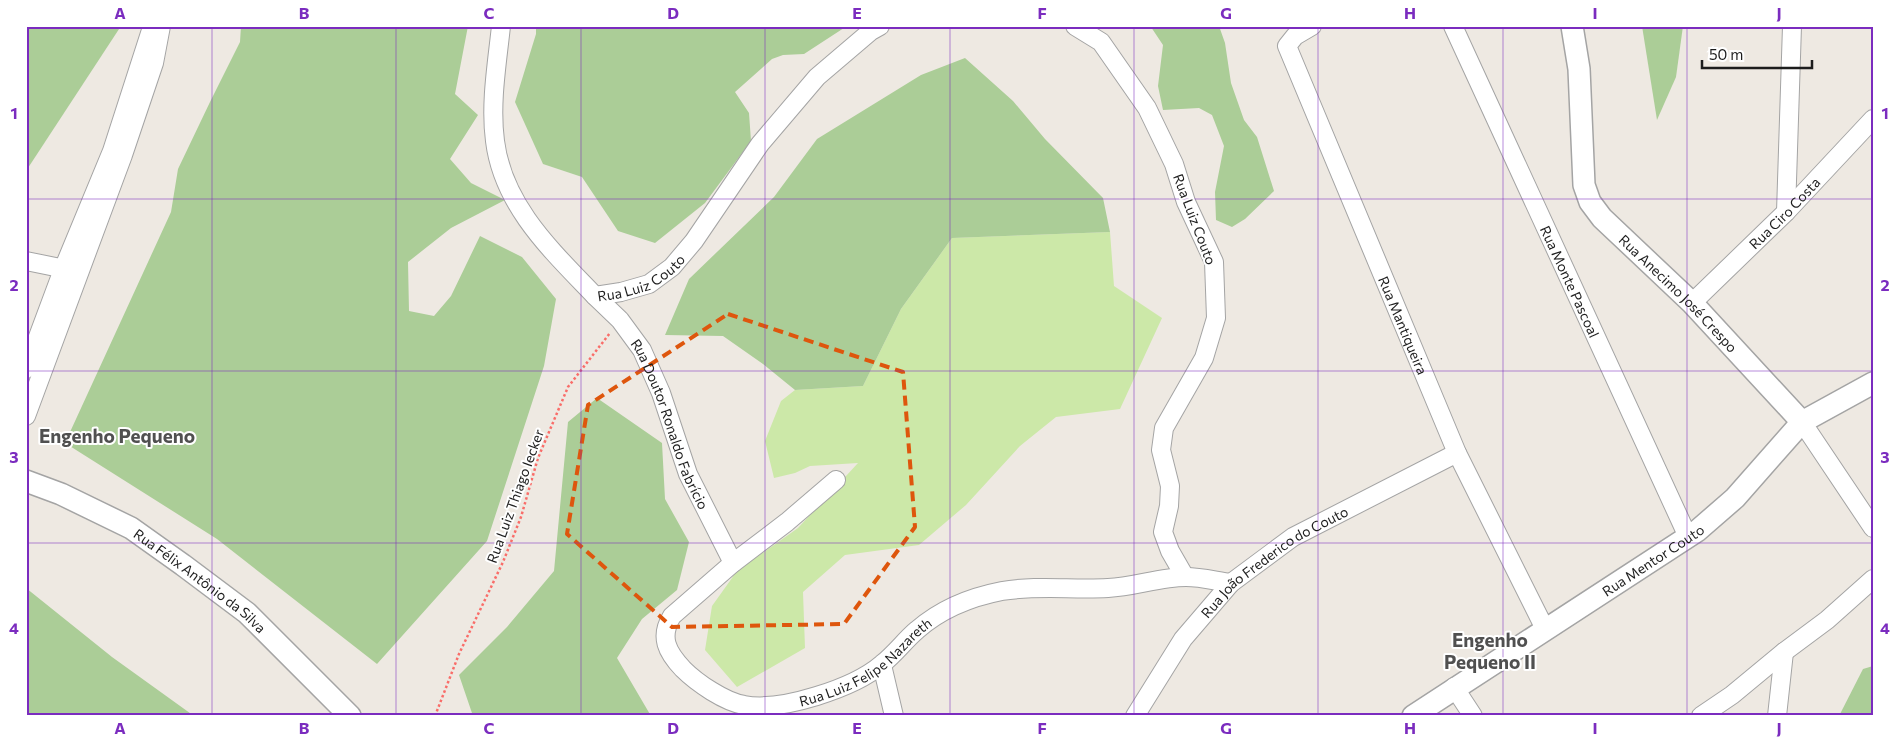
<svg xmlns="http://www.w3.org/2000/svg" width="1899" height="742" viewBox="0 0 1899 742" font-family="Commissioner,sans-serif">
<rect width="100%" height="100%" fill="#eee9e2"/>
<!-- grass -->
<polygon fill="#cce8a8" points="1110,232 1114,286 1162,318 1120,409 1056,417 1020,446 966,505 919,545 845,555 803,592 805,648 737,687 705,650 712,606 737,571 798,528 858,463 810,466 795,473 774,478 765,441 781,401 795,390 863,386 901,309 952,238"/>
<!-- forest -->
<g fill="#abcd97">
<polygon points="26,26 121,26 26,171"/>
<polygon points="241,26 468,26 455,94 478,115 450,159 471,183 505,200 451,228 408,262 409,311 434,316 451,296 480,236 522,257 556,299 544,366 487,541 377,664 217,539 65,443 171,212 178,169 210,102 240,42"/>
<polygon points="536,26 847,26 804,54 783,55 772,59 735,92 749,113 751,141 705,203 655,243 618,231 582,177 543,164 515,102 536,34"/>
<polygon points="1143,26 1219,26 1225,43 1231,83 1244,120 1257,137 1274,191 1245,219 1232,227 1216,220 1215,192 1224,146 1212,115 1199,108 1163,110 1158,86 1163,45 1151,27"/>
<polygon points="1642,26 1683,26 1676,77 1657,120"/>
<polygon points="965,58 1013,101 1045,139 1103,198 1110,232 952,238 901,309 863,386 795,390 763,364 723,336 665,335 689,279 774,197 817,139 921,75"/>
<polygon points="597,398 662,443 665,499 689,542 677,590 642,619 617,658 651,716 473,716 459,675 507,627 554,571 568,422"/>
<polygon points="26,588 112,657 194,716 26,716"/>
<polygon points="1873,666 1873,716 1839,716 1863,669"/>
</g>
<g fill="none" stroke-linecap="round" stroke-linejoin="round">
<defs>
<g id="minor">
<path id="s1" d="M501,26C497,64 490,104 495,141C503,206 552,251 595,296L621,292L649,284L672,267L694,241L760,144L817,77L871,31L880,26"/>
<polyline points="1075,26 1101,42 1147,108 1174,164 1186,202 1214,262 1216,318 1204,358 1164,428 1161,450 1170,486 1169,506 1163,532 1170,551 1185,577"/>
<path id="s2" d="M1312,26L1295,36L1287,46L1457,453L1545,629"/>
<path id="s3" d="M1453,26L1688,537"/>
<polyline points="1786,212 1792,26"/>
<polyline points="26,261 75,271"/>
<path id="s4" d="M595,296L620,320L642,350L661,393L688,474L733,563"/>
<path id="s5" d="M1692,303L1786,212L1873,119"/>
<polyline points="26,369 64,267 112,151 152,27"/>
<polyline points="26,416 123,155 154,63 161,26"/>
<polyline points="1802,422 1873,528"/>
<path id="s6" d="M836,480L787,522L733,563L672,616C659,637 667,652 683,669C697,683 725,702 744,705C781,712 854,688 882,664C895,654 905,640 917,630C941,609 971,597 1002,591C1037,585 1072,590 1108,588C1134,587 1160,577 1186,577C1201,577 1216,581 1231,583"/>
<polyline points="882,665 894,716"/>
<polyline points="1454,687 1473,716"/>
<path id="s7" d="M1135,716L1183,639L1231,583L1293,537L1457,453"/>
<polyline points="1701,716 1732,695 1784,652 1827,620 1873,579"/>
<polyline points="1777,716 1784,652"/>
</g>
<g id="tertiary">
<path id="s8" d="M1572,26L1579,69L1584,185L1590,202L1602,218L1692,303L1802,422"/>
<path id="s9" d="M26,481L61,494L131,528L183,565L247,613L350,716"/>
<path id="s10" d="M1413,716L1697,531L1735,498L1802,422L1873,383"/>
</g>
</defs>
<!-- minor casing -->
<use href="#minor" stroke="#a4a4a4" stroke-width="20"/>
<!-- tertiary casing -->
<use href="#tertiary" stroke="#a4a4a4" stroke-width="24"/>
<!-- path -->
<polyline stroke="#f96d69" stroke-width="2.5" stroke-dasharray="2.5 2.5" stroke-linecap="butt" points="435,716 459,654 503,562 521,517 538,458 568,387 610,333"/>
<!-- minor -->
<use href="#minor" stroke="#fff" stroke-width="18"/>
<!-- tertiary -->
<use href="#tertiary" stroke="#fff" stroke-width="21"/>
</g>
<!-- marked area -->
<path fill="none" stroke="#de560d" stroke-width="4" stroke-dasharray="10 6" stroke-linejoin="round" d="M728,314L903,372L915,527L844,624L672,627L567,534L588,405Z"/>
<!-- grid -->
<path fill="none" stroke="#7b2cbf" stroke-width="1" stroke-opacity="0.55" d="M212,26V716M396,26V716M581,26V716M765,26V716M950,26V716M1134,26V716M1318,26V716M1503,26V716M1687,26V716M26,199H1873M26,371H1873M26,543H1873"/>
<g text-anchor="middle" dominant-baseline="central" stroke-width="4" stroke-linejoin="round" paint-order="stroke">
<!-- street labels -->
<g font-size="14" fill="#1d1d1d" stroke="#fff">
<text stroke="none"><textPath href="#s5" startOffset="129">Rua Ciro Costa</textPath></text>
<text transform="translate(1195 219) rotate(69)">Rua Luiz Couto</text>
<text stroke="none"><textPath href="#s1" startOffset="354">Rua Luiz Couto</textPath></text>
<text stroke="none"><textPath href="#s3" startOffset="281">Rua Monte Pascoal</textPath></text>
<text stroke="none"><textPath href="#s8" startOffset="305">Rua Anecimo José Crespo</textPath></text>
<text stroke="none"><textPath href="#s2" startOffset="335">Rua Mantiqueira</textPath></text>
<text stroke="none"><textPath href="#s4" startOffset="151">Rua Doutor Ronaldo Fabrício</textPath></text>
<text transform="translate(515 496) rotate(-70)">Rua Luiz Thiago Iecker</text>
<text stroke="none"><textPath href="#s10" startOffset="286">Rua Mentor Couto</textPath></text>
<text stroke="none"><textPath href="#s7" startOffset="212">Rua João Frederico do Couto</textPath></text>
<text stroke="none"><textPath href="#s9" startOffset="202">Rua Félix Antônio da Silva</textPath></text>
<text stroke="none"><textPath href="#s6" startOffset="478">Rua Luiz Felipe Nazareth</textPath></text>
</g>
<!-- district labels -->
<g font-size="19" font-weight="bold" fill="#505050" stroke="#fff">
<text x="117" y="435">Engenho Pequeno</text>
<text x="1490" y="639">Engenho<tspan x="1490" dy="22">Pequeno II</tspan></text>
</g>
</g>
<!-- border -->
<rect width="1899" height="742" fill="none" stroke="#ffffff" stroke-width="55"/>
<!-- scale -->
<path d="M1702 60v8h110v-8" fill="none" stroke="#1d1d1d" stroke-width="2.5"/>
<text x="1709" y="60" font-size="15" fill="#1d1d1d" stroke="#ffffff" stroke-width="4" paint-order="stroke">50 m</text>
<rect x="28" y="28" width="1844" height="686" fill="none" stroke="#7b2cbf" stroke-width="2"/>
<g font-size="16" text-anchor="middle" font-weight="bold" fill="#7b2cbf">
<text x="120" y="19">A</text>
<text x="304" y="19">B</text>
<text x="489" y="19">C</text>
<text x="673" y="19">D</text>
<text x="857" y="19">E</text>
<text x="1042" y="19">F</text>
<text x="1226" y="19">G</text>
<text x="1410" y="19">H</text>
<text x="1595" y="19">I</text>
<text x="1779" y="19">J</text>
<text x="14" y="119">1</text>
<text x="1885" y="119">1</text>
<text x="14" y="291">2</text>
<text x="1885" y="291">2</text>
<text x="14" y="463">3</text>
<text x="1885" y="463">3</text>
<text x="14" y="634">4</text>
<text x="1885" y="634">4</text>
<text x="120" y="734">A</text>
<text x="304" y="734">B</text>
<text x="489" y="734">C</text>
<text x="673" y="734">D</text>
<text x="857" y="734">E</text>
<text x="1042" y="734">F</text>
<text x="1226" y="734">G</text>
<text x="1410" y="734">H</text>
<text x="1595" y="734">I</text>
<text x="1779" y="734">J</text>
</g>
</svg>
